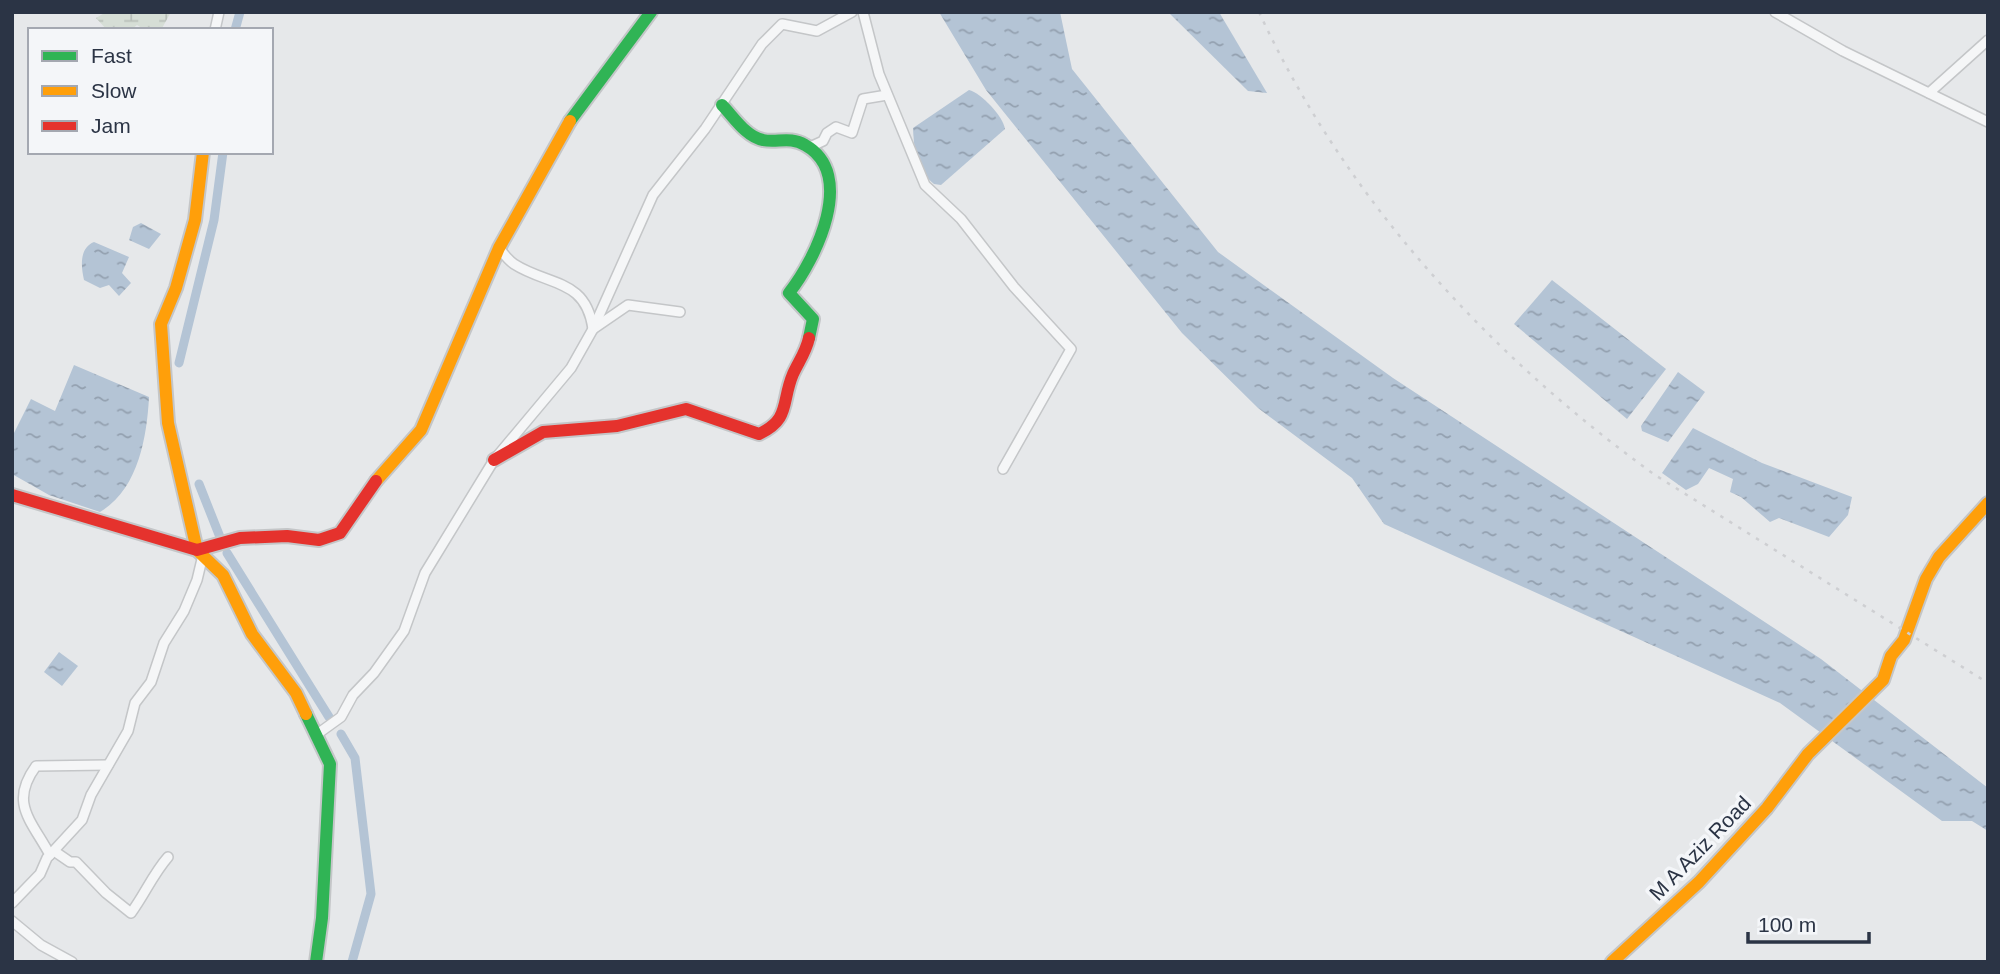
<svg xmlns="http://www.w3.org/2000/svg" width="2000" height="974" viewBox="0 0 2000 974" font-family="Helvetica,sans-serif">
<defs>
<pattern id="wetland-marsh" width="20" height="14" patternUnits="userSpaceOnUse" patternTransform="scale(1.75)"><rect width="20" height="14" fill="#d6ded6"/><path d="M1 5h8M5 5V1M11 12h8M15 12V8" fill="none" stroke="#b8bfb9"/></pattern>
<pattern id="water-ripples" width="26" height="14" patternUnits="userSpaceOnUse" patternTransform="scale(1.75)"><rect width="26" height="14" fill="#b4c4d5"/><path d="M2 4q2-2 4 0t4 0M15 11q2-2 4 0t4 0" fill="none" stroke="#93a0af"/></pattern>
</defs>
<rect width="100%" height="100%" fill="#e6e8ea"/>
<!-- wetland -->
<polygon fill="url(#wetland-marsh)" points="106,12 171,12 161,30 145,30 137,25 131,30 107,30 96,18"/>
<!-- water -->
<g fill="url(#water-ripples)">
<polygon points="939,12 1060,12 1072,69 1218,252 1393,378 1821,659 1988,788 1988,831 1972,821 1942,821 1780,703 1384,524 1352,478 1258,408 1182,333 986,90"/>
<polygon points="1168,12 1219,12 1267,93 1248,91"/>
<path d="M969,90C981,93 1003,116 1005,129L941,185L934,184C916,170 914,149 913,128Z"/>
<polygon points="141,223 161,234 149,249 129,240 133,227"/>
<path d="M94,242L129,257L122,273L131,283L119,296L109,285L100,288L84,280C81,267 79,248 94,242Z"/>
<polygon points="1552,280 1666,369 1627,419 1514,324"/>
<path d="M74,365L149,397C147,437 138,490 100,512L49,495L12,474V437L31,399L55,411Z"/>
<polygon points="1678,372 1705,392 1668,442 1642,431 1641,426"/>
<polygon points="1693,428 1762,463 1852,497 1848,515 1829,537 1779,518 1770,522 1741,497 1730,492 1733,479 1709,468 1698,484 1686,490 1662,473"/>
<polygon points="59,652 78,666 62,686 44,672"/>
</g>
<g fill="none" stroke-linecap="round" stroke-linejoin="round">
<!-- canal -->
<g stroke="#b4c4d5" stroke-width="9">
<polyline points="235,30 240,12"/>
<polyline points="179,363 214,220 223,152"/>
<polyline points="199,484 220,537"/>
<polyline points="227,553 329,717"/>
<polyline points="341,734 355,758 371,894 352,962"/>
</g>
<defs>
<g id="street">
<polyline points="863,12 879,74 925,185 961,219 1014,287 1071,349 1003,469"/>
<polyline points="1775,12 1843,51 1988,122"/>
<polyline points="215,30 219,12"/>
<polyline points="1929,93 1988,40"/>
<polyline points="812,146 823,141 827,133 836,127 852,133 863,99 887,95"/>
<path d="M499,248C503,253 508,260 514,264C548,286 586,278 593,329L628,305L680,312"/>
<polyline points="316,735 341,717 353,695 374,673 404,631 425,573 494,460 571,368 593,329 653,195 705,129 762,44 782,24 817,31 852,12"/>
<path d="M54,851L70,862H76L106,893L131,913C145,894 153,874 168,857"/>
<path d="M50,855C31,820 9,803 36,766L108,765"/>
<polyline points="12,903 40,874 47,858 82,820 91,795 128,731 135,703 151,682 164,643 184,611 197,580 203,555"/>
<polyline points="12,921 41,945 72,962"/>
</g>
<g id="fast">
<path d="M722,105C733,116 746,137 763,140C777,143 790,136 805,145C857,174 816,259 789,293L813,319L809,338"/>
<polyline points="570,121 651,12"/>
<polyline points="306,714 330,764 322,918 316,962"/>
</g>
<g id="slow">
<polyline points="203,152 195,220 176,288 161,324 168,423 197,550 223,575 252,634 296,693 306,714"/>
<polyline points="376,481 421,430 499,248 570,121"/>
<polyline points="1612,962 1699,882 1767,808 1808,754 1883,680 1891,656 1904,640 1926,579 1939,557 1988,503"/>
</g>
<g id="jam">
<path d="M494,460L543,432L617,426L686,409L759,434C791,419 781,402 793,374C799,361 806,352 809,338"/>
<polyline points="12,495 197,550 240,538 287,536 319,540 340,533 376,481"/>
</g>
</defs>
<!-- street casing -->
<use href="#street" stroke="#c4c6c8" stroke-width="12"/>
<!-- fast casing -->
<use href="#fast" stroke="#c4c6c8" stroke-width="16"/>
<!-- slow casing -->
<use href="#slow" stroke="#c4c6c8" stroke-width="16"/>
<!-- jam casing -->
<use href="#jam" stroke="#c4c6c8" stroke-width="16"/>
<!-- street -->
<use href="#street" stroke="#f5f6f7" stroke-width="9"/>
<!-- fast -->
<use href="#fast" stroke="#30b455" stroke-width="12"/>
<!-- slow -->
<use href="#slow" stroke="#ff9f0a" stroke-width="12"/>
<!-- jam -->
<use href="#jam" stroke="#e5322d" stroke-width="12"/>
<!-- rail -->
<path stroke="#cecfd2" stroke-width="2.5" stroke-dasharray="3.5 7" stroke-linecap="butt" d="M1259,12C1346,200 1489,355 1655,475L1988,683"/>
</g>
<g text-anchor="middle" dominant-baseline="central" stroke-width="7" stroke-linejoin="round" paint-order="stroke">
<!-- street labels -->
<g font-size="21" fill="#2b3445" stroke="#f4f6f9">
<text transform="translate(1700 848) rotate(-46)">M A Aziz Road</text>
</g>
</g>
<!-- border -->
<rect width="2000" height="974" fill="none" stroke="#2b3445" stroke-width="28"/>
<!-- legend -->
<rect x="28" y="28" width="245" height="126" fill="#f4f6f9" stroke="#a4a8b1" stroke-width="2"/>
<rect x="42" y="51" width="35" height="10" fill="#30b455" stroke="#a4a8b1" stroke-width="2"/>
<text x="91" y="63" font-size="21" fill="#2b3445">Fast</text>
<rect x="42" y="86" width="35" height="10" fill="#ff9f0a" stroke="#a4a8b1" stroke-width="2"/>
<text x="91" y="98" font-size="21" fill="#2b3445">Slow</text>
<rect x="42" y="121" width="35" height="10" fill="#e5322d" stroke="#a4a8b1" stroke-width="2"/>
<text x="91" y="133" font-size="21" fill="#2b3445">Jam</text>
<!-- scale -->
<path d="M1748 932v10h121v-10" fill="none" stroke="#2b3445" stroke-width="3.5"/>
<text x="1758" y="932" font-size="21" fill="#2b3445" stroke="#f4f6f9" stroke-width="5" paint-order="stroke">100 m</text>
</svg>
